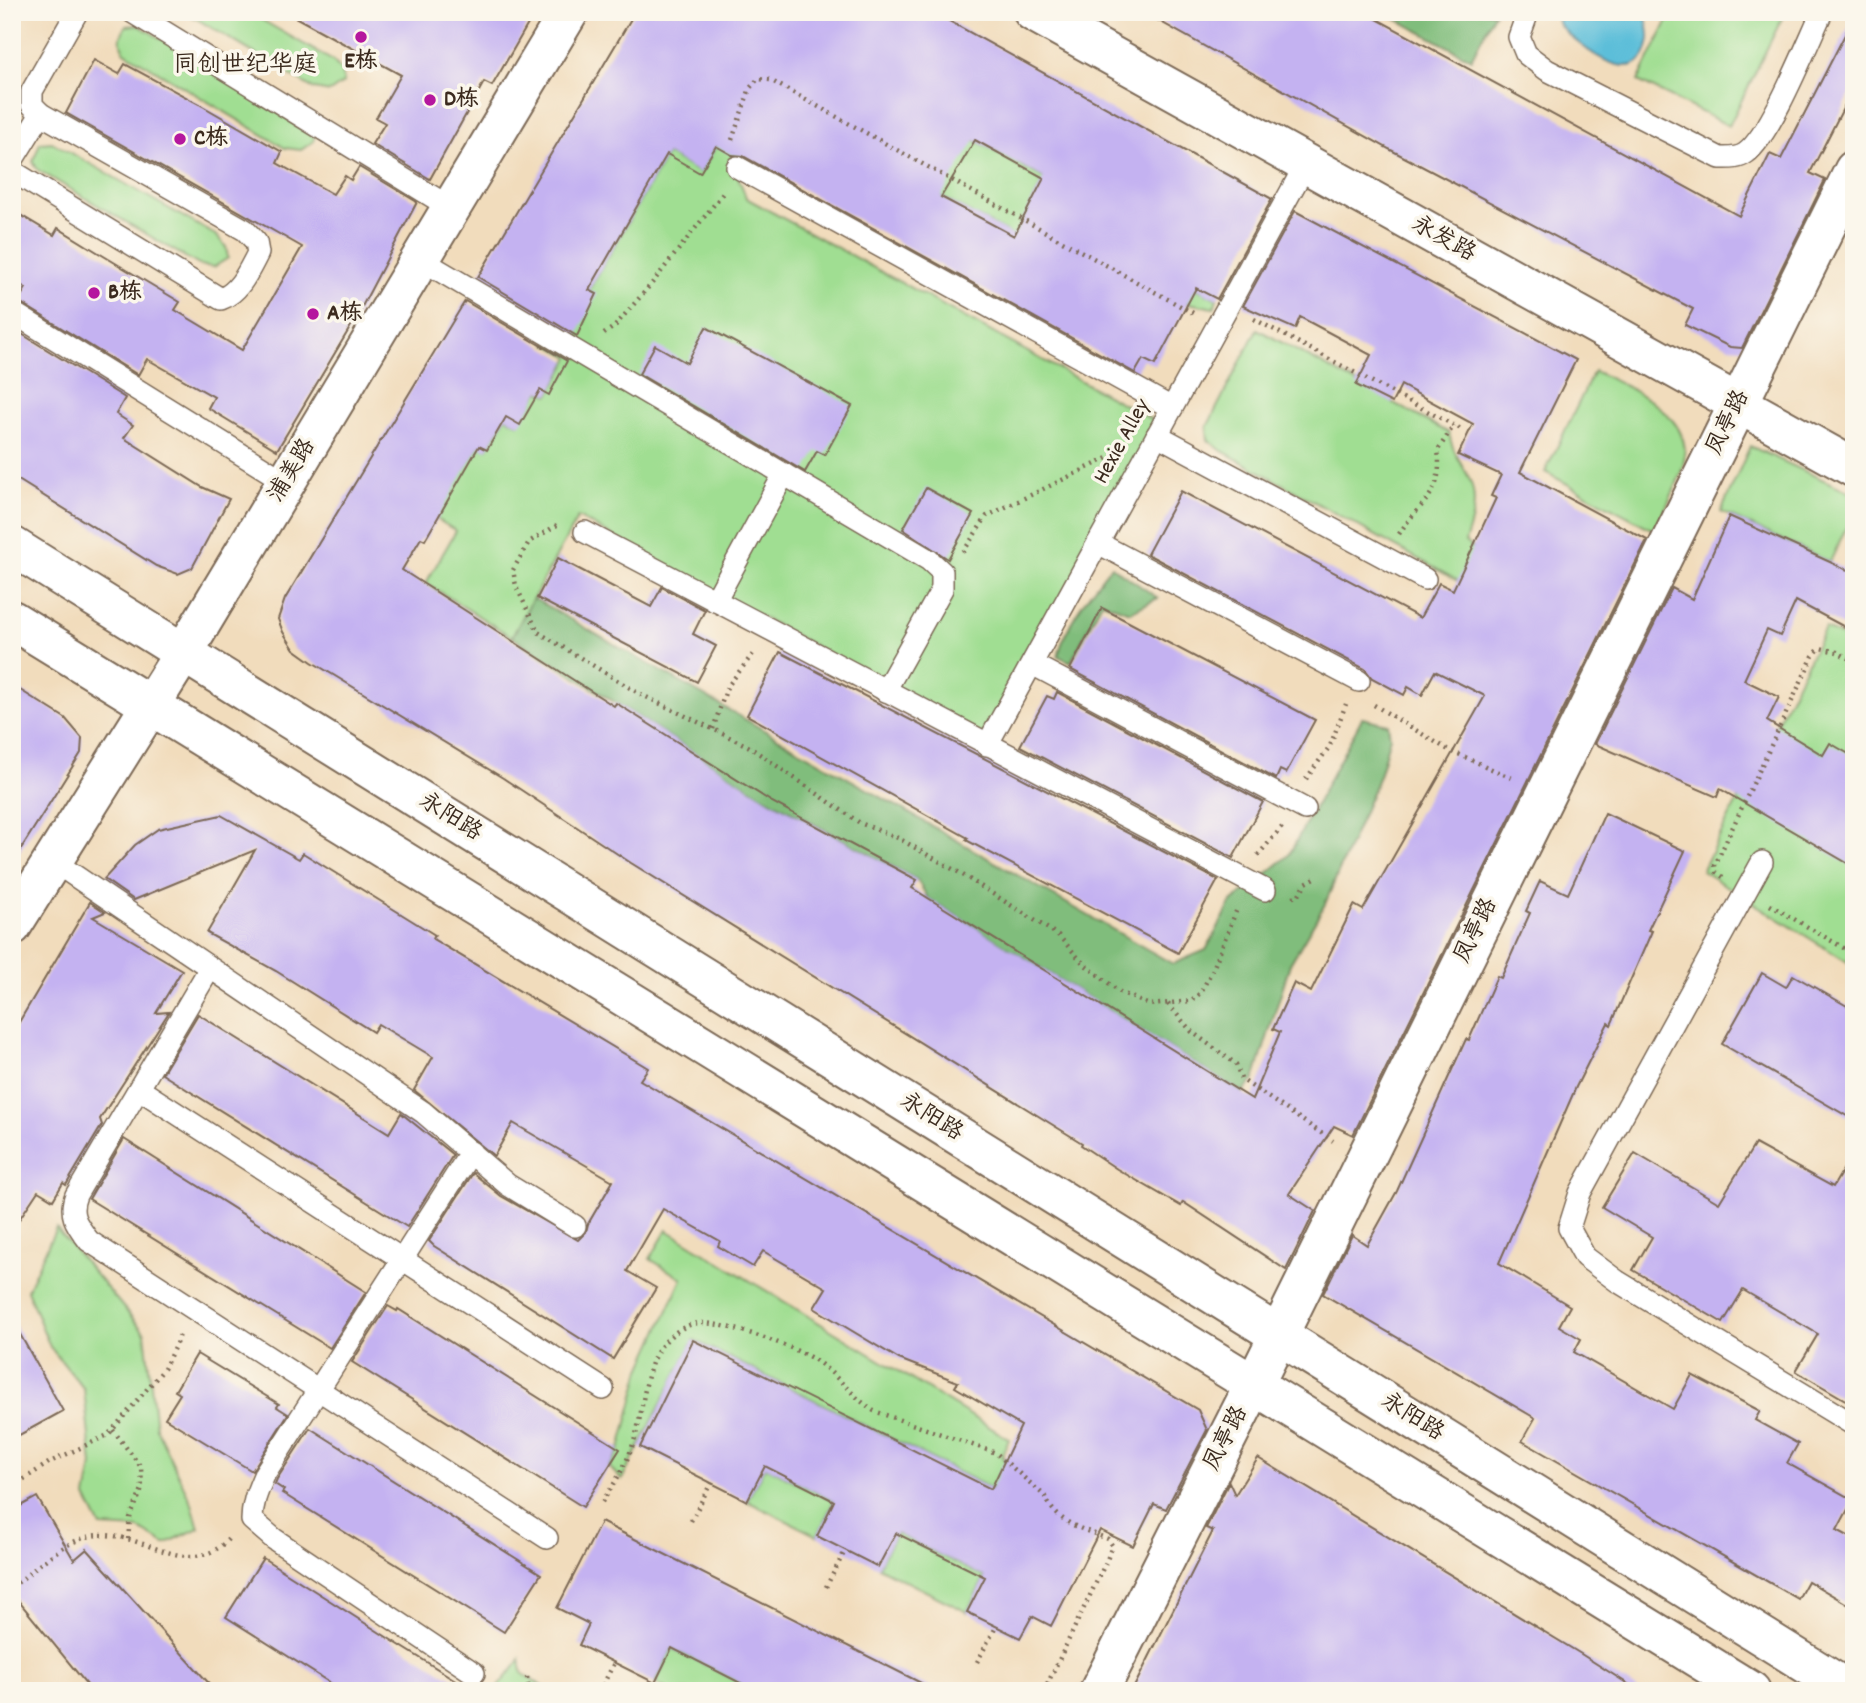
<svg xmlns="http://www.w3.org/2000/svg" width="1866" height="1703" viewBox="0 0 1866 1703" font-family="Dekko,'LXGW WenKai TC',sans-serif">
<rect width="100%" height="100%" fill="#fbf7ec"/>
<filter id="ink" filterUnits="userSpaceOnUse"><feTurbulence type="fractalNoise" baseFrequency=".0143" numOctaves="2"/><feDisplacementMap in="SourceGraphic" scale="14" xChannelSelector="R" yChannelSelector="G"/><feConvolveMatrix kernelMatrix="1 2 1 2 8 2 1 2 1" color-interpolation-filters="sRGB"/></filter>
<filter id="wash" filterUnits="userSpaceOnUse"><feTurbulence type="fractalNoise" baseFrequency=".00686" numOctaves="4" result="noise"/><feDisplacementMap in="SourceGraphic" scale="28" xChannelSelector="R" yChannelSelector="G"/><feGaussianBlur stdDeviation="1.57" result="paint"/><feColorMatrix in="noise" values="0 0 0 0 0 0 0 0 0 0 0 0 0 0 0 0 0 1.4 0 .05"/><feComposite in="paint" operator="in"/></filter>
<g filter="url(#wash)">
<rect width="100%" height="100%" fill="#f1dcbc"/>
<!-- green -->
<g fill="#a0de92" stroke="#6e8458" stroke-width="2">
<polygon points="185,12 248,12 333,61 342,71 344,82 330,92 314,89"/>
<polygon points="1672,12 1785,12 1729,126 1638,81"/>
<path d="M138,25L313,129L314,141L301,150L285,148L125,52C118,42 120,36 126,26Z"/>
<path d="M797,42L1102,210L1041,185L1030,207L1137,257L1217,299L1214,308L1188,303L1151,311L770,104C760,122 734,154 738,176C740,183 744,190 746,198L1160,424L987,740L578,517L512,637L426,583L456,531L435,518L479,445L487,449L506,417L519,424L539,391L549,395L570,357L547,344L576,296L585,297L667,154L700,173L720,139Z"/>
<polygon points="52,142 217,236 226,247 228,258 214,267 199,265 38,170 33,162 40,143"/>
<path d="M1257,329L1449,433C1452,452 1461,461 1469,478C1479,500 1472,521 1465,542L1483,556L1469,587L1222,451L1208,440L1207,427Z"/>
<path d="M1594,371C1629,388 1697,414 1683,466C1677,488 1664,510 1655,531L1545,472Z"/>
<polygon points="1750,446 1854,494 1854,511 1830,562 1721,512"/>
<polygon points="1825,628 1854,643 1854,966 1702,871"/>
<polygon points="56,1228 145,1333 156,1428 192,1504 199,1528 165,1544 139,1529 101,1527 86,1497 92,1465 84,1389 50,1347 27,1290"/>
<polygon points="667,1230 1009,1439 1002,1457 1016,1468 1058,1522 694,1340 622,1480 609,1467 620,1449 641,1369 682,1279 650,1259"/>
<polygon points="765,1466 834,1501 817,1536 747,1501"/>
<polygon points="896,1533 985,1577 967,1612 878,1567"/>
<polygon points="672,1648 742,1683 738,1691 670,1691 655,1683"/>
<path d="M520,1659L522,1673L550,1691H496C502,1678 514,1671 520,1659Z"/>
</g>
<!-- forest -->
<g fill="#80bd7c" stroke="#5e744d" stroke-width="2">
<polygon points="1383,12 1495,12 1471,59"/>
<path d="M1111,566L1158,598L1130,612L1102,602L1071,662L1058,656C1067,621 1089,594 1111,566Z"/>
<polygon points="533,598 1173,964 1206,950 1232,902 1289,855 1362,718 1388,724 1390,737 1379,776 1325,904 1290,964 1254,1080 1242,1093 928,898 917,880 764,797 512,637"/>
</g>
<!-- water -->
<path fill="#5bbed9" stroke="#4b747c" stroke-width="2" d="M1557,12H1645C1646,20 1650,31 1649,39C1641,98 1576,45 1558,23Z"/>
<g id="blocks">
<!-- building -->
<g fill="#c4b2f1" fill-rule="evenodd">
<polygon points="286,12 535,12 492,86 484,82 430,179 372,144 385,123 376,118 401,75"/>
<path d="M635,12H933L1272,199L1217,299L1196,288L1155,365L1143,359L1135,373L743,156L732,155L716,146L700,173L667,154L589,290L597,294L577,336L478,277ZM975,140L1044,178L1014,236L941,197Z"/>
<polygon points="1143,12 1364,12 1739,216 1770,154 1781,159 1854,17 1854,87 1810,173 1825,180 1742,348 1730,347 1685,325 1693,309 1389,149"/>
<polygon points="94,60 119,74 125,64 199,104 282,152 277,163 333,194 345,176 351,180 359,167 417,202 357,316 277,450 208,408 214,397 147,359 138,375 18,301 26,288 12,280 12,210 54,235 58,228 102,255 180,302 175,310 242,350 302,247 66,113"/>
<polygon points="1295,211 1576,360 1520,472 1647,540 1353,1135 1334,1126 1289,1194 1315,1211 1286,1270 1183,1202 1181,1206 1117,1169 1081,1145 1082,1143 631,863 503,778 312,662 294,649 283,632 278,619 285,599 465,301 567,361 549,395 540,390 520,425 506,417 487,450 479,446 425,540 421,538 402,570 614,706 616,703 772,802 917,880 912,888 1252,1099 1280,1032 1273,1029 1294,983 1311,992 1354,905 1363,910 1485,696 1435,671 1422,695 1408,687 1404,695 1372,678 1365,669 1147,554 1181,491 1420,618 1439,583 1453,590 1496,498 1491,496 1501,475 1458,455 1473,424 1401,385 1392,403 1356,385 1371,355 1300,317 1295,329 1243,306"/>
<polygon points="706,327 852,406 825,455 817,451 805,472 639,374 655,345 687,363"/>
<polygon points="12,328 125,398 116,414 133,425 124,438 202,487 229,499 192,568 178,574 156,566 12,476"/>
<polygon points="926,488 973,514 948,559 903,529"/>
<polygon points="1729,516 1854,573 1854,632 1796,601 1780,636 1767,630 1744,680 1779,697 1767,721 1823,755 1830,743 1854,757 1854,867 1720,789 1717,797 1595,744 1672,588 1692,599"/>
<polygon points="558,558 651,607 662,587 705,610 693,634 716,646 697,682 537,598"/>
<polygon points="1102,608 1315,720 1286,773 1280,770 1276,779 1070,669"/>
<polygon points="780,652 1218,880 1178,953 966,840 968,838 747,715"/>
<polygon points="12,685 65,718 82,738 81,753 12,863"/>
<polygon points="1057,692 1263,802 1233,858 1020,746 1047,696 1054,699"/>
<polygon points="1605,813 1685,851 1648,930 1652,931 1611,1025 1608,1023 1576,1087 1499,1263 1570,1306 1559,1326 1581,1339 1574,1352 1673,1409 1692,1375 1760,1411 1755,1420 1798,1444 1787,1463 1853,1500 1837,1530 1854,1539 1854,1608 1808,1581 1798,1599 1522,1441 1535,1418 1323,1294 1352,1235 1367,1245 1397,1191 1466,1039 1469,1040 1497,976 1501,978 1530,913 1526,911 1540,881 1568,894"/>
<polygon points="221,815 299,859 303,853 435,935 433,939 648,1068 640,1080 1198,1410 1207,1430 1166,1509 1154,1504 1133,1546 1100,1530 1051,1626 1032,1616 1020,1638 967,1612 985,1577 896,1533 878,1567 817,1536 834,1501 765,1466 747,1501 640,1447 693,1340 991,1489 1021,1426 955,1387 958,1382 899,1359 814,1308 826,1288 763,1251 753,1267 718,1246 720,1241 663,1209 627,1271 656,1288 613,1359 434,1246 429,1241 473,1173 501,1196 578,1240 586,1232 588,1224 613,1181 513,1123 494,1156 414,1090 433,1057 378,1024 373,1032 276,971 207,933 255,850 134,900 104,879 135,845 158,829"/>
<polygon points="90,902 105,912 93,917 182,970 156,1013 169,1012 100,1119 102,1125 66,1185 63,1183 53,1200 38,1191 12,1230 12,1034"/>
<polygon points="1762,973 1786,987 1793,975 1854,1010 1854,1120 1722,1044"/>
<polygon points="198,1014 389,1133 401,1113 453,1155 407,1227 162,1074"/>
<polygon points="124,1139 366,1292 330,1348 89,1199"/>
<polygon points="1755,1144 1833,1187 1854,1151 1854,1405 1796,1371 1818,1334 1743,1290 1723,1323 1633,1270 1652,1237 1602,1207 1635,1153 1719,1203"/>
<polygon points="388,1306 397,1311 398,1309 620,1449 583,1507 352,1362"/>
<polygon points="12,1320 63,1411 12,1439"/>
<polygon points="197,1354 279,1404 277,1407 288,1414 252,1471 165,1418 180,1394 175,1391"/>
<polygon points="310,1428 541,1574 504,1632 282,1493 284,1490 275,1484 277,1479"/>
<polygon points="1258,1458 1581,1654 1639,1691 1132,1691 1213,1531 1206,1528 1229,1482 1235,1495"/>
<polygon points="37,1497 74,1560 87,1549 216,1691 92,1691 12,1593 12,1511"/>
<polygon points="601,1522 937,1691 756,1691 672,1648 655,1683 579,1645 589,1624 557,1608"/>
<polygon points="263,1558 396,1643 473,1691 343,1691 226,1617"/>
</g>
</g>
</g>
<g filter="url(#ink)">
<use href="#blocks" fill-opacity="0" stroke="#7b6855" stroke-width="2"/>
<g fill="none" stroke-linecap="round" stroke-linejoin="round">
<defs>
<g id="lane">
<polyline points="132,12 451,208"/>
<path d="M1528,12L1519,37L1526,54L1547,70L1720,158C1729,158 1738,159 1746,153C1771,135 1807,44 1822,12"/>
<polyline points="12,161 41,114"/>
<polyline points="737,167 1172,408"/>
<path d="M12,171L221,299C240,292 249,270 258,253L256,242L245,230L41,114L32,105V91L77,12"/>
<polyline points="420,259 929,560 942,572 942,589 885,691"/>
<polyline points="12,312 286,482"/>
<polyline points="1157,435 1425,579"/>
<polyline points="585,532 1265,890"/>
<polyline points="1098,543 1359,681"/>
<polyline points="715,601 784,474"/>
<polyline points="1032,664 1305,809"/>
<polyline points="987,745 1306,164"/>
<polyline points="53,861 423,1112 508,1185 575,1226"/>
<polyline points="1762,862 1580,1193 1569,1228 1585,1257 1617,1281 1854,1425"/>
<path d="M210,968L76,1195C68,1215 77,1225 89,1241L547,1538"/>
<polyline points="139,1089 603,1389"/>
<path d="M471,1152L265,1473C258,1490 252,1502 252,1520L274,1539L474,1673"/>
</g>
<g id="street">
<polyline points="1033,12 1854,468"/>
<polyline points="12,546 1850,1691"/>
<polyline points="12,620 1751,1691"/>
<polyline points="12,926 184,652 569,12"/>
<polyline points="1099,1691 1254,1385 1854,170"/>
</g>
</defs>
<!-- lane casing -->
<use href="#lane" stroke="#7b6855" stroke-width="24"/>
<!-- street casing -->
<use href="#street" stroke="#7b6855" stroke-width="42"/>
<!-- path -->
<g stroke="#7b6855" stroke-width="4.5" stroke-dasharray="2 5" stroke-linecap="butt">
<polyline points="732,140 750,88 758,79 770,80 1193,313"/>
<polyline points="1254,319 1461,429"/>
<polyline points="604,334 615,326 653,282 724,192"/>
<polyline points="557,525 529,542 513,570 516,586 538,632 640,694 748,746 860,823 898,838 958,872 1058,935 1084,964 1120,992 1149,1005 1192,1001 1201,992 1213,969 1237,909"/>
<path d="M1399,534C1421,499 1444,497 1438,450L1454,425"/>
<polyline points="963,552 987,516 1110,457"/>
<polyline points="1374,705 1447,749 1514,779"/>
<polyline points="713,729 727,687 753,654"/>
<polyline points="1306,779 1330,746 1346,704"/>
<polyline points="1258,855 1282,827"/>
<polyline points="1723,877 1716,872 1715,865 1813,656 1820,648 1837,652 1854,661"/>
<polyline points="1293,897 1298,896 1306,883 1317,877"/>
<polyline points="1770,905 1854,954"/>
<polyline points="1168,1004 1192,1032 1236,1064 1241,1079 1333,1141"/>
<polyline points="113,1430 141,1467 142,1489 130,1518 128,1540"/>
<polyline points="12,1487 50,1462 108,1435 164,1369 180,1335"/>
<path d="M602,1502C615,1483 627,1464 634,1441C642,1416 643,1388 652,1363C658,1344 681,1322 703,1323C729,1324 797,1347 818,1362C840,1378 853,1397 874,1411L996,1453L1046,1497C1054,1522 1085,1530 1108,1539L1112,1545L1107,1560L1044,1691"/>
<polyline points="691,1521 711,1483"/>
<path d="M12,1587C37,1568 66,1537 99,1535C145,1533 192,1582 230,1537"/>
<polyline points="826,1587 845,1551"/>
<polyline points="977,1662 996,1627"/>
<polyline points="527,1677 529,1691"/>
<polyline points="600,1691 614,1663"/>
</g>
<!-- lane -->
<use href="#lane" stroke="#fff" stroke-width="21"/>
<!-- street -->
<use href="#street" stroke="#fff" stroke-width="38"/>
</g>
</g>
<!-- markers -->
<g fill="#b5179e" stroke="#fbf7ec" stroke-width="2.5">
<circle cx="361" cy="37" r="7"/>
<circle cx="430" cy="100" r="7"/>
<circle cx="180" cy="139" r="7"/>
<circle cx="94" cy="293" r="7"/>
<circle cx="313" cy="314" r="7"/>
</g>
<g text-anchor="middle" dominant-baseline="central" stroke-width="7" stroke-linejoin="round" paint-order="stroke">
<!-- poi labels -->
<g font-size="23" font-weight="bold" fill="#3b2a1e" stroke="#fbf7ec" text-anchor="start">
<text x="361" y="62" text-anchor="middle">E栋</text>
<text x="444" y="100">D栋</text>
<text x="194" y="139">C栋</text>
<text x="108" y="293">B栋</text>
<text x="327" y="314">A栋</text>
</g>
<!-- street labels -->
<g font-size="23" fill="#3b2a1e" stroke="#fbf7ec">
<text transform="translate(1443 240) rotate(29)">永发路</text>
<text transform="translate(1729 423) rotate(-64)">凤亭路</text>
<text transform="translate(1123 442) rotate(-61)">Hexie Alley</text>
<text transform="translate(293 471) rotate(-59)">浦美路</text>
<text transform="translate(450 818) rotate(32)">永阳路</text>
<text transform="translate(1477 931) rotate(-64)">凤亭路</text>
<text transform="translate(931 1118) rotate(32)">永阳路</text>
<text transform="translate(1412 1418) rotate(32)">永阳路</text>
<text transform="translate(1227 1439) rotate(-63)">凤亭路</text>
</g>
<!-- neighbourhood labels -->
<g font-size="24" fill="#3b2a1e" stroke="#fbf7ec">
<text x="245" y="66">同创世纪华庭</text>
</g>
</g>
<!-- margin -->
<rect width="1866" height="1703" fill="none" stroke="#fbf7ec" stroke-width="42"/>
</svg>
